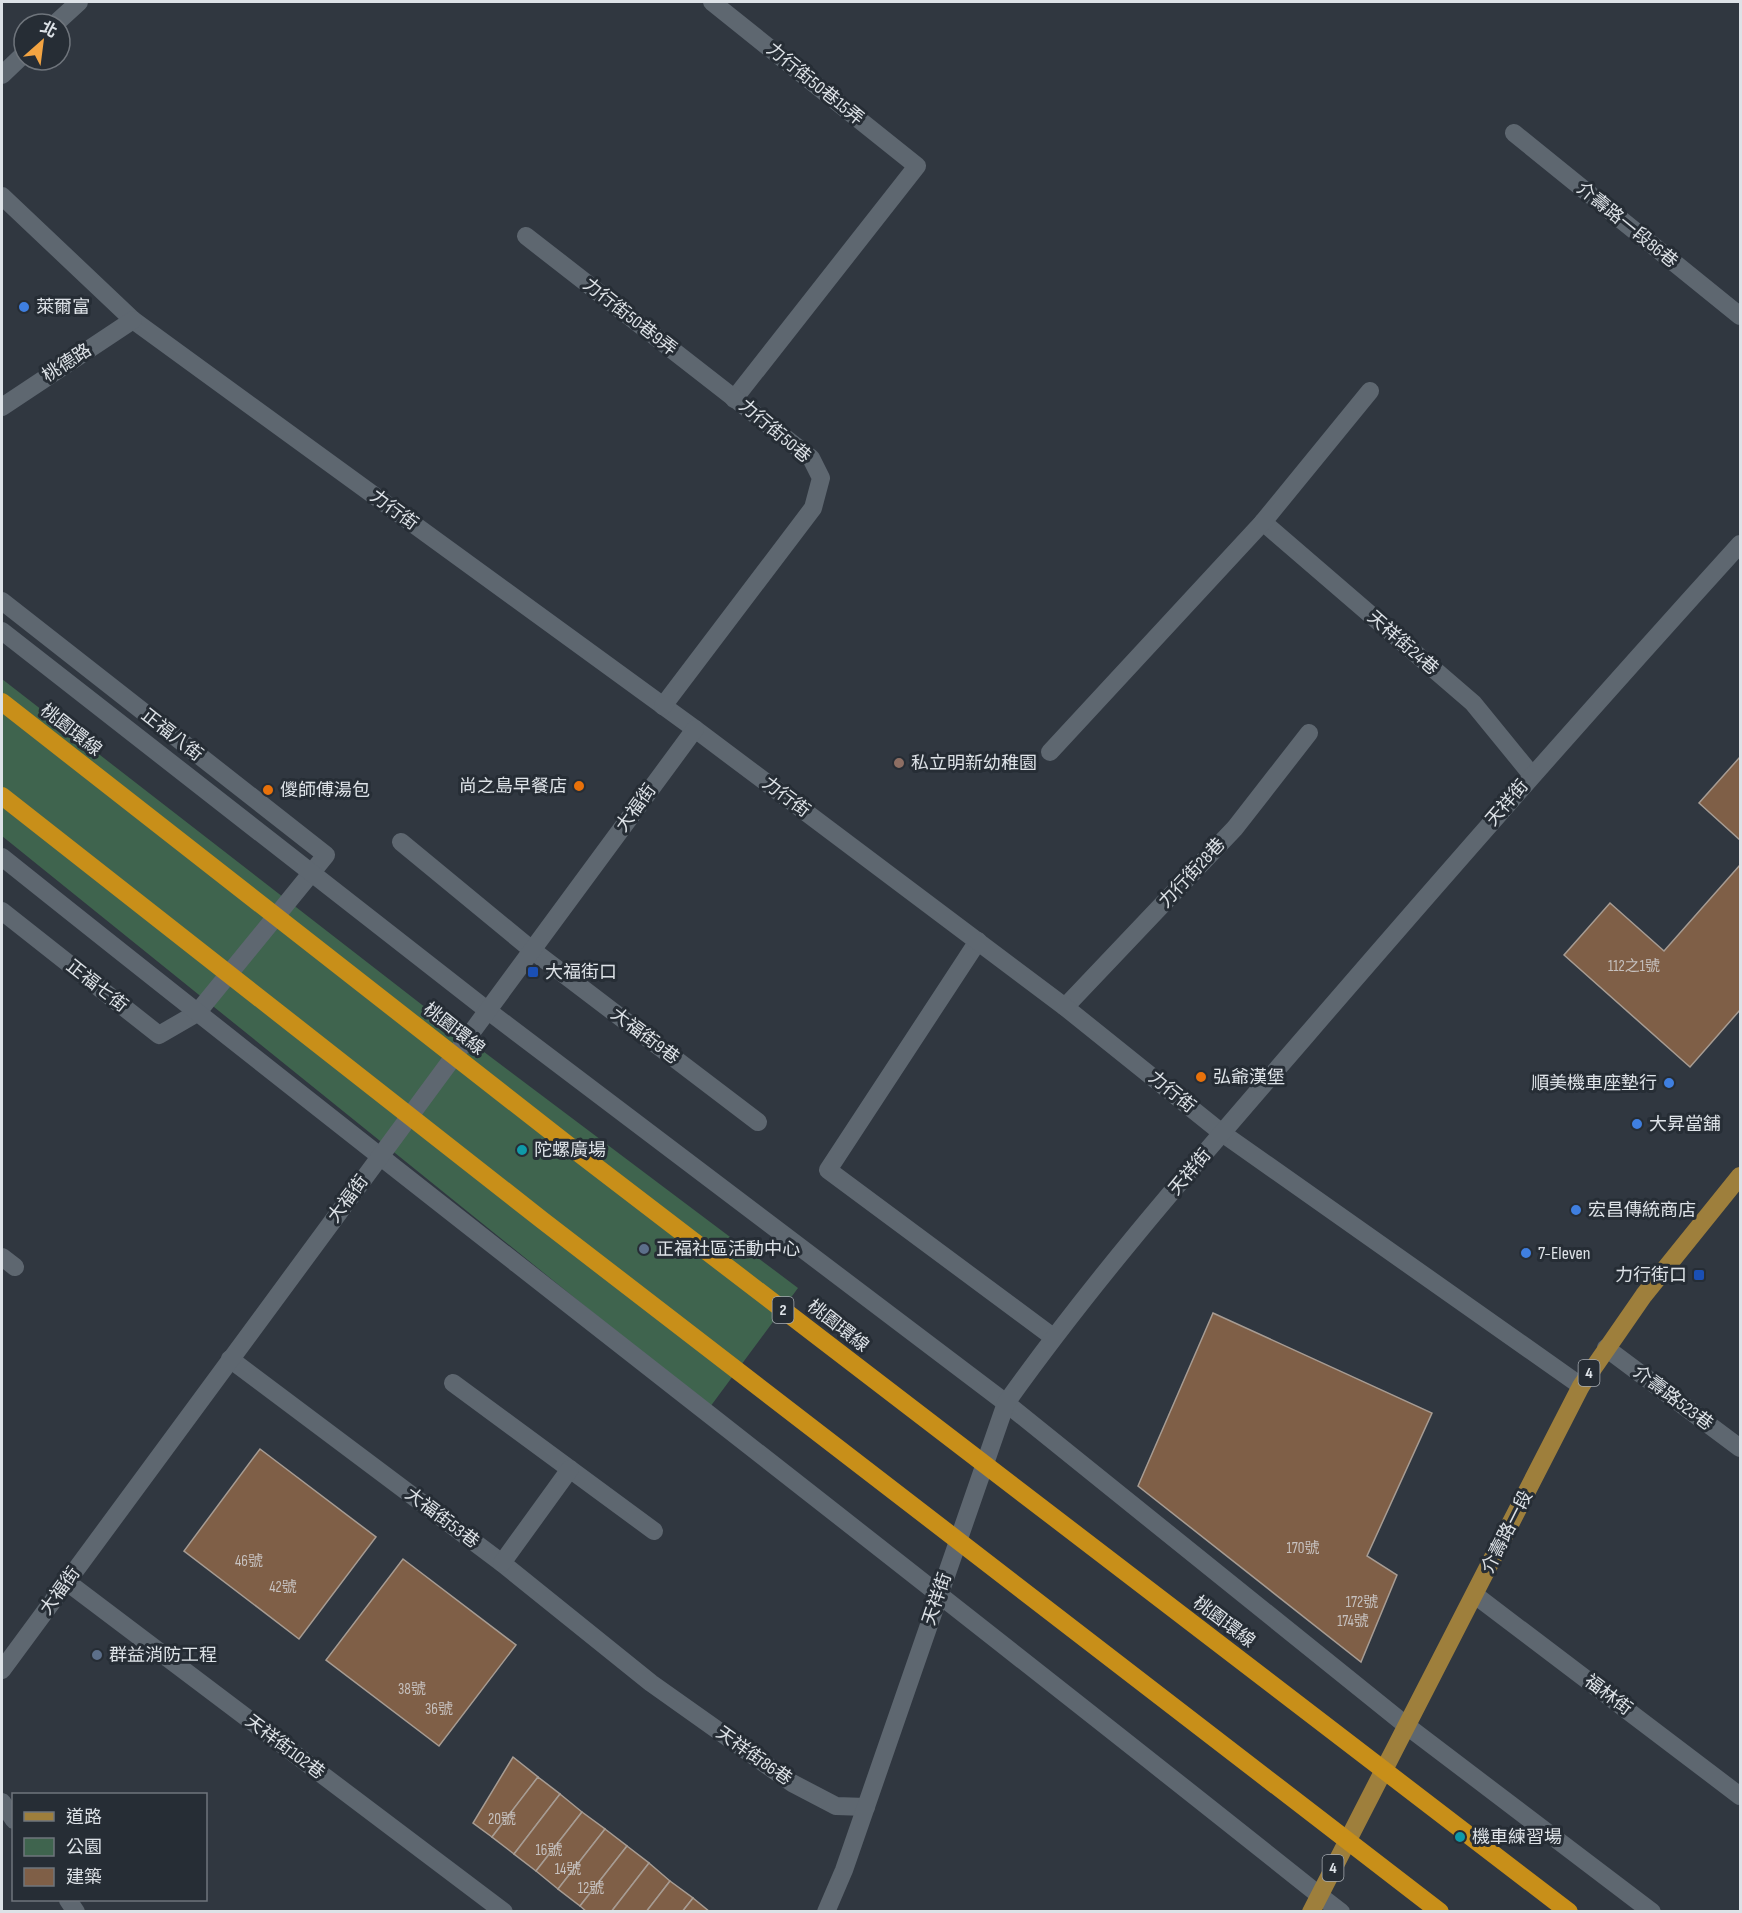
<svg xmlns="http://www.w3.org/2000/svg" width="1742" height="1913" viewBox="0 0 1742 1913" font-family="'Sofia Sans Condensed','Noto Sans TC',sans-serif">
<rect width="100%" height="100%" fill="#303740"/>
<!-- green -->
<polygon fill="#3f644e" points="2,679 439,1018 798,1288 710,1407 2,836"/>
<!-- building -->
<g fill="#7f5f47" stroke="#a79c93" stroke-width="1.5">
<polygon points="1740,757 1740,840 1699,803"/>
<polygon points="1740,865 1740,1010 1690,1067 1564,955 1610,903 1664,951"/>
<polygon points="1213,1313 1432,1413 1367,1556 1397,1575 1361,1662 1138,1486"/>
<polygon points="260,1449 376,1537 299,1639 184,1551"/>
<polygon points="403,1559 516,1645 439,1746 326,1660"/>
<polygon points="513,1757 538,1777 492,1837 473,1823"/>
<polygon points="538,1777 560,1794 514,1854 492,1837"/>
<polygon points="560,1794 582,1812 536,1871 514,1854"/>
<polygon points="582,1812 605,1829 558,1889 536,1871"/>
<polygon points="605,1829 627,1846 580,1906 558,1889"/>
<polygon points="627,1846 649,1863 611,1912 587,1912 580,1906"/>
<polygon points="649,1863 670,1881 646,1912 611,1912"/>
<polygon points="670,1881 693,1898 682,1912 646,1912"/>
<polygon points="693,1898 710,1912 682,1912"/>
</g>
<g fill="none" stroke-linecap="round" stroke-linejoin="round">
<!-- service -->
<g stroke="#5e6770" stroke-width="18">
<polyline points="712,2 917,166 734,399"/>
<polyline points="55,24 79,2"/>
<polyline points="2,75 24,54"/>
<polyline points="1263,522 1473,703 1531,774"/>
<polyline points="2,601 326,855 197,1013 159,1035 2,911"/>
<polyline points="2,631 487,1010 1006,1403 1407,1726 1652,1912"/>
<polyline points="1050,752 1263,522 1370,391"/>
<polyline points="401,842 532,950 758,1122"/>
<path d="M2,857C438,1206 882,1546 1319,1895"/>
<polyline points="978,941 828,1170 1053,1337"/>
<polyline points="1065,1007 1235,828 1309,733"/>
<polyline points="1606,1348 1740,1448"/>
<polyline points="230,1359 502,1563 651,1683 792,1783 836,1806 866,1807"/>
<polyline points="453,1383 654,1531"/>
<polyline points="502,1563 570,1469"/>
<polyline points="67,1582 504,1912"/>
</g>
<!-- minor -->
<g stroke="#5e6770" stroke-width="18">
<polyline points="1514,133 1740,316"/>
<polyline points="2,196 133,320 695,729 1065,1007 1222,1133 1581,1386"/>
<polyline points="526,236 811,458 821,478 813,508 663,706"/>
<polyline points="2,407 133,320"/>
<polyline points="2,1257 15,1267"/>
<polyline points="1475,1595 1740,1796"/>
<polyline points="2,1670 695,729"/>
<polyline points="2,1802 14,1820"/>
<polyline points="1319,1895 1341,1912"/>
<polyline points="68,1900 76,1912"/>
<path d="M826,1912L844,1870L1006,1403C1097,1275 1202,1156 1304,1038C1448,871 1593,706 1740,544"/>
</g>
<!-- primary -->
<polyline stroke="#9e7f3c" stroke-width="18" points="1311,1912 1581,1386 1644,1295 1740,1176"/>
<!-- motorway -->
<g stroke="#c88f19" stroke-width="18">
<polyline points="2,702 581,1155 1569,1912"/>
<polyline points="2,796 542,1220 1440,1912"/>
</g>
</g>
<!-- markers -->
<g fill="#3f7fe0" stroke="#262d35" stroke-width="2">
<circle cx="24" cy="307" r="6"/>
<circle cx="1669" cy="1083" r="6"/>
<circle cx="1637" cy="1124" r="6"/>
<circle cx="1576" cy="1210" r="6"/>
<circle cx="1526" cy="1253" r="6"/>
</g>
<circle fill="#8d6e63" stroke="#262d35" stroke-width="2" cx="899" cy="763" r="6"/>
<g fill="#e8710a" stroke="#262d35" stroke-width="2">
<circle cx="579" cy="786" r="6"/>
<circle cx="268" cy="790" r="6"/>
<circle cx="1201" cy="1077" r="6"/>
</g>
<g fill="#1a4fb4" stroke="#262d35" stroke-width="2">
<rect x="527" y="966" width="12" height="12" rx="3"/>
<rect x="1693" y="1269" width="12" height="12" rx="3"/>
</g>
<g fill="#0f9aa8" stroke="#262d35" stroke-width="2">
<circle cx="522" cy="1150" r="6"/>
<circle cx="1460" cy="1837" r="6"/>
</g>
<g fill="#5c6f8a" stroke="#262d35" stroke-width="2">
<circle cx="644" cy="1249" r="6"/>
<circle cx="97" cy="1655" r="6"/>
</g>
<g text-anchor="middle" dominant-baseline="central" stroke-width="6" stroke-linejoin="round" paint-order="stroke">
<!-- number labels -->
<g font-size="15" fill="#c6c1bf">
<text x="1634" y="966">112之1號</text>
<text x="1303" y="1548">170號</text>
<text x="249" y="1561">46號</text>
<text x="283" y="1587">42號</text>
<text x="1362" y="1602">172號</text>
<text x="1353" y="1621">174號</text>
<text x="412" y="1689">38號</text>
<text x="439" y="1709">36號</text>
<text x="502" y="1819">20號</text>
<text x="549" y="1850">16號</text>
<text x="568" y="1869">14號</text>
<text x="591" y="1888">12號</text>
</g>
<!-- shield labels -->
<g fill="#262d35" stroke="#a6acb2" stroke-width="1.5">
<rect x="772.5" y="1297" width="21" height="26" rx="4.5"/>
<rect x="1578.5" y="1360" width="21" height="26" rx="4.5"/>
<rect x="1322.5" y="1855" width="21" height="26" rx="4.5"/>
</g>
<g font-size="16" font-weight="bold" fill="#dde2e7">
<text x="783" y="1310">2</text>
<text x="1589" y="1373">4</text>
<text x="1333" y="1868">4</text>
</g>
<!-- street labels -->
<g font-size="18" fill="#dde2e7" stroke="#262d35">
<text transform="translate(815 84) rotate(39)">力行街50巷15弄</text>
<text transform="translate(1627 225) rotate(39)">介壽路一段86巷</text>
<text transform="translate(630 317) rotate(38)">力行街50巷9弄</text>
<text transform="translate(67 363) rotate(-33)">桃德路</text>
<text transform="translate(775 431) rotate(40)">力行街50巷</text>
<text transform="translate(394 510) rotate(36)">力行街</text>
<text transform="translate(1403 643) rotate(41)">天祥街24巷</text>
<text transform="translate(71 730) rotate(38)">桃園環線</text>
<text transform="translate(172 735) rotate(38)">正福八街</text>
<text transform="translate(786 797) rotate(37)">力行街</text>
<text transform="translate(1507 803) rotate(-49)">天祥街</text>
<text transform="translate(636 808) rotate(-54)">大福街</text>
<text transform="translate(1192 873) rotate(-47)">力行街28巷</text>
<text transform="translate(97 986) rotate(38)">正福七街</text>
<text transform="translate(454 1029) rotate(38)">桃園環線</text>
<text transform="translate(645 1036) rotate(37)">大福街9巷</text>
<text transform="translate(1172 1092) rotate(39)">力行街</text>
<text transform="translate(1190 1172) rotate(-50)">天祥街</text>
<text transform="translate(348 1199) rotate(-53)">大福街</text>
<text transform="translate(838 1326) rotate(38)">桃園環線</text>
<text transform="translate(1673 1398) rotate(37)">介壽路523巷</text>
<text transform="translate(442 1518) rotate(37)">大福街53巷</text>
<text transform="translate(1507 1532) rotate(-63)">介壽路一段</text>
<text transform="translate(60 1591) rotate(-54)">大福街</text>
<text transform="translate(937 1599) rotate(-71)">天祥街</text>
<text transform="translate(1224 1622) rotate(37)">桃園環線</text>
<text transform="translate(1608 1695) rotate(37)">福林街</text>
<text transform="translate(285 1747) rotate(37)">天祥街102巷</text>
<text transform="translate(754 1756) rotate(35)">天祥街86巷</text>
</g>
<!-- poi labels -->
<g font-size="18" fill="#dde2e7" stroke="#262d35" text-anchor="start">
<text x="36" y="307">萊爾富</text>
<text x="911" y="763">私立明新幼稚園</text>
<text x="567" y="786" text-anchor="end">尚之島早餐店</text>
<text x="280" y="790">儍師傅湯包</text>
<text x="545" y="972">大福街口</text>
<text x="1213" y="1077">弘爺漢堡</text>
<text x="1657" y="1083" text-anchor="end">順美機車座墊行</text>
<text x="1649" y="1124">大昇當舖</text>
<text x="534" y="1150">陀螺廣場</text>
<text x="1588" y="1210">宏昌傳統商店</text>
<text x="656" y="1249">正福社區活動中心</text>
<text x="1538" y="1253">7-Eleven</text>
<text x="1687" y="1275" text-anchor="end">力行街口</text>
<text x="109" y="1655">群益消防工程</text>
<text x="1472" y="1837">機車練習場</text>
</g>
</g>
<!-- border -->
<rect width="1742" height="1913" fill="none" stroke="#dde2e7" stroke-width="6"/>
<!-- legend -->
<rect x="12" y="1793" width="195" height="108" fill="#262d35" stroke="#6f757c" stroke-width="1.5"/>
<rect x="24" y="1812" width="30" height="9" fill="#9e7f3c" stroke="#6f757c" stroke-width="1.5"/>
<text x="66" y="1823" font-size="18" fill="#dde2e7">道路</text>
<rect x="24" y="1838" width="30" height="18" fill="#3f644e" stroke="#6f757c" stroke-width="1.5"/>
<text x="66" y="1853" font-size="18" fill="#dde2e7">公園</text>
<rect x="24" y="1868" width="30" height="18" fill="#7f5f47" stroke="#6f757c" stroke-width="1.5"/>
<text x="66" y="1883" font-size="18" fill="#dde2e7">建築</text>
<!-- north arrow -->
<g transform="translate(42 42) rotate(28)"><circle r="28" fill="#262d35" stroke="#6f757c" stroke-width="1.5"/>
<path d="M0-4.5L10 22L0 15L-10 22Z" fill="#f3a442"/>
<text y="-9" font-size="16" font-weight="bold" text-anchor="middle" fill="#dde2e7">北</text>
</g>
</svg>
